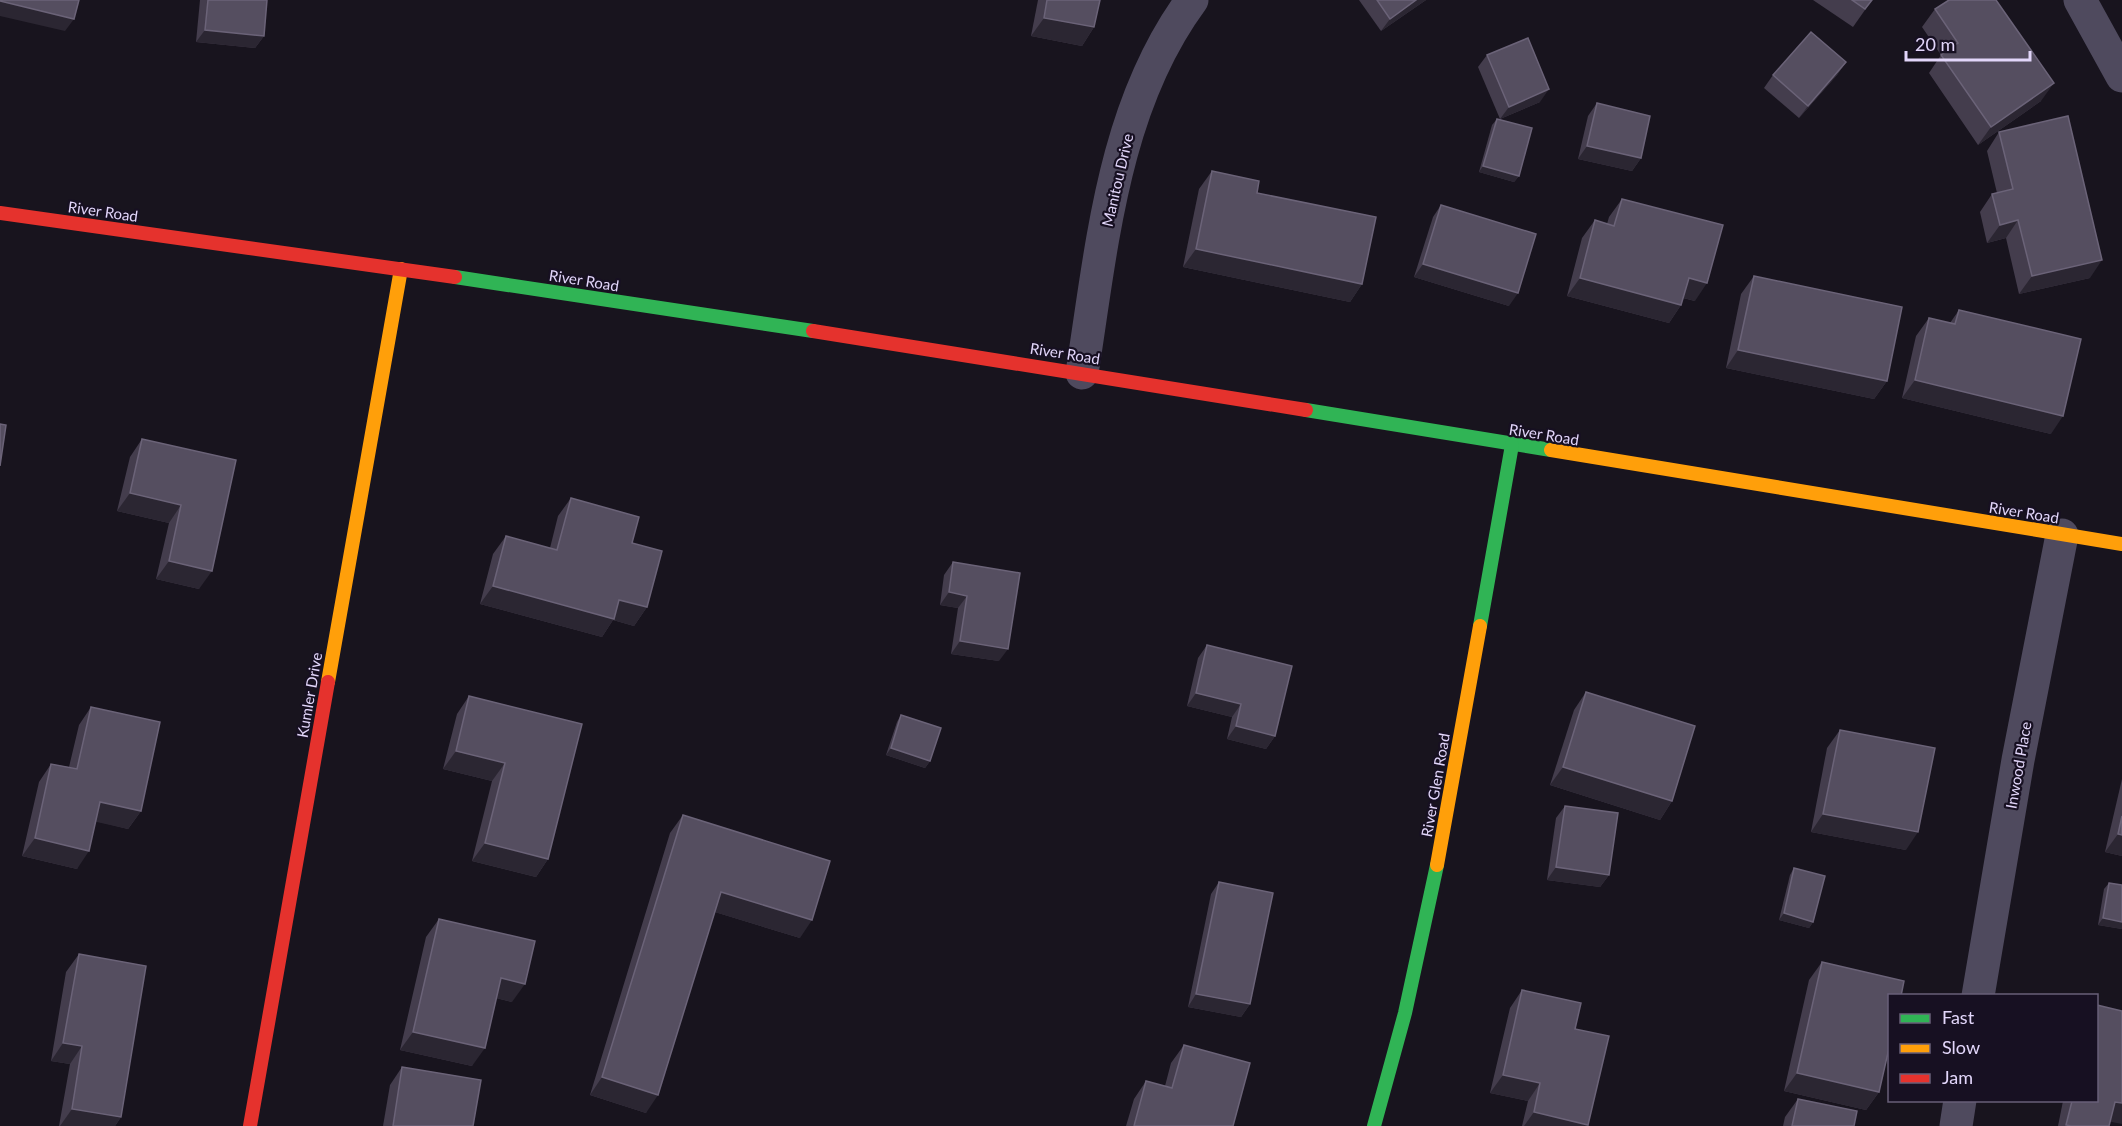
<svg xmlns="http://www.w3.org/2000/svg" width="2122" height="1126" viewBox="0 0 2122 1126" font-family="Lato,sans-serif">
<rect width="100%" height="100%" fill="#18141e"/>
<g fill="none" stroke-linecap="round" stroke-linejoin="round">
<!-- street -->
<g stroke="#4f4a5e" stroke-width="33">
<polyline points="2080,0 2122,76"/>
<path d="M1082,373C1102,246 1113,107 1192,0"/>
<polyline points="1978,996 2018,760 2062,535"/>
<polyline points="1956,1126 1960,1100"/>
</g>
<!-- fast -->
<g stroke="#30b455" stroke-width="14">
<polyline points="455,277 813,331"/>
<polyline points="1306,410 1551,450"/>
<polyline points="1480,626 1512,445"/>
<polyline points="1374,1126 1405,1013 1437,865"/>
</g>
<!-- slow -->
<g stroke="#ff9f0a" stroke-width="14">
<polyline points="1551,450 2122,544"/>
<polyline points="328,682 401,269"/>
<polyline points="1437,865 1480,626"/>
</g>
<!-- jam -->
<g stroke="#e5322d" stroke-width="14">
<polyline points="0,213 455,277"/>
<polyline points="813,331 1306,410"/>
<polyline points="250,1126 328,682"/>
</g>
</g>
<!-- wall -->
<g fill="#443d4d">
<polygon points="200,0 267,0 264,36 255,48 196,42"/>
<polygon points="1038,0 1100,0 1094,27 1082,46 1031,36"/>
<polygon points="1359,0 1426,0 1381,31"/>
<polygon points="1813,0 1872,0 1853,27"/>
<polygon points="1935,9 2041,101 1978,145 1929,73 1941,55 1922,27"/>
<polygon points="1487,55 1540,102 1500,119 1478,67"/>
<polygon points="1846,62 1837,75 1799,118 1764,88 1773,75"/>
<polygon points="1597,103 1641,158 1632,171 1578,159 1588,116"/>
<polygon points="1497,119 1519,176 1514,182 1479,172 1492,125"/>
<polygon points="1999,132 2090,278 2019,294 2006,238 1987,243 1980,212 1992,194 1997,193 1987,151"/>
<polygon points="1212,171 1362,284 1350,302 1183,267 1199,189"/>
<polygon points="1622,199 1695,301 1683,298 1681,305 1669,323 1567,296 1582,238 1595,220 1607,224 1609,217"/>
<polygon points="1441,205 1509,306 1414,277 1433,217"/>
<polygon points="1754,276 1887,381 1874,399 1726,368 1741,294"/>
<polygon points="1959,310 2051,434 1902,398 1916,336 1929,318 1950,323"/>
<polygon points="142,439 236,460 199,589 156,579 169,523 117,511 130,457"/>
<polygon points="571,498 632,543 647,607 634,626 613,620 602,637 480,604 493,554 506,536 550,548 558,516"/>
<polygon points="953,562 999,661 951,654 958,608 940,605 944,575"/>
<polygon points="1207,645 1275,736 1266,749 1227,739 1232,717 1187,706 1198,658"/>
<polygon points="1586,692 1672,801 1660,820 1550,785 1574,710"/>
<polygon points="469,696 582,724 548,859 536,877 472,861 492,781 443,769 457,714"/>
<polygon points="91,707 141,811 128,829 96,821 77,869 22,856 39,782 51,764 69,767 79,725"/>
<polygon points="901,715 930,761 925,768 886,755 897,722"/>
<polygon points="1840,730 1906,850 1811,832 1827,748"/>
<polygon points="2122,779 2122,856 2105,852"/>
<polygon points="1565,806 1609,875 1600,887 1547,880 1556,818"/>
<polygon points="683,815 800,938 715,912 646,1113 590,1095 670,833"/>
<polygon points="1794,868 1813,922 1809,928 1779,920 1790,875"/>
<polygon points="1219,882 1250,1004 1241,1017 1188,1007 1211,894"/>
<polygon points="2109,883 2122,885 2122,929 2098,925 2104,889"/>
<polygon points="439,919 512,1002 496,998 472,1066 400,1050 426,937"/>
<polygon points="79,954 121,1117 115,1126 59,1126 70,1064 51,1061 66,972"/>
<polygon points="1822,962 1879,1092 1866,1110 1784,1091 1809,980"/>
<polygon points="1522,990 1575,1029 1588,1126 1522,1126 1528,1101 1490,1093 1510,1008"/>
<polygon points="1184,1045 1233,1126 1126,1126 1134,1099 1146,1081 1165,1086 1171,1063"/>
<polygon points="402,1067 473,1126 383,1126 390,1085"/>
<polygon points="1798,1099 1854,1126 1783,1126 1785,1117"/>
<polygon points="2063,1101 2097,1101 2110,1121 2109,1126 2058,1126"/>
</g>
<!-- shaded-wall -->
<g fill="#2b2632">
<polygon points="1416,0 1426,0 1381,31 1390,19"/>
<polygon points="0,1 74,19 65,31 0,16"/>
<polygon points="1044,18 1094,27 1082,46 1031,36"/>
<polygon points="205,30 264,36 255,48 196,42"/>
<polygon points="1846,62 1837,75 1799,118 1808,106"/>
<polygon points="2054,83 2041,101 1978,145 1991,127"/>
<polygon points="1549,89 1540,102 1500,119 1509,107"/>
<polygon points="1587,146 1641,158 1632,171 1578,159"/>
<polygon points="1483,166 1519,176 1514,182 1479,172"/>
<polygon points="2018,220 2006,238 1987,243 2000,225"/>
<polygon points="1196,249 1362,284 1350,302 1183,267"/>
<polygon points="2102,260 2090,278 2019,294 2032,276"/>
<polygon points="1423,264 1518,293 1509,306 1414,277"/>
<polygon points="1580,278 1681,305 1669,323 1567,296"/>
<polygon points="1689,278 1707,283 1695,301 1676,296"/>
<polygon points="1738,350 1887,381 1874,399 1726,368"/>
<polygon points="1915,380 2063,416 2051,434 1902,398"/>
<polygon points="130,493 181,505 169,523 117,511"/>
<polygon points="169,561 212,571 199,589 156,579"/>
<polygon points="493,586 619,600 647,607 634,626 613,620 602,637 480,604"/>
<polygon points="949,592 967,596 958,608 940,605"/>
<polygon points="960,641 1008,649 999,661 951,654"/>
<polygon points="1196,693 1241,704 1232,717 1187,706"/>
<polygon points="1236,726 1275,736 1266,749 1227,739"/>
<polygon points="891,748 930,761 925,768 886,755"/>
<polygon points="456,751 505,763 492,781 443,769"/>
<polygon points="1563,767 1672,801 1660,820 1550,785"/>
<polygon points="100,802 141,811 128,829 88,820"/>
<polygon points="1823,814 1918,832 1906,850 1811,832"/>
<polygon points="2118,834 2122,835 2122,856 2105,852"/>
<polygon points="35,838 89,851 77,869 22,856"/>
<polygon points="485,843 548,859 536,877 472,861"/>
<polygon points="1556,867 1609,875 1600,887 1547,880"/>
<polygon points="721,892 812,920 800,938 708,910"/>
<polygon points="1784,913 1813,922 1809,928 1779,920"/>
<polygon points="2103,918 2122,922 2122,929 2098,925"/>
<polygon points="501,978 525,984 512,1002 488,996"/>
<polygon points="1196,994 1250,1004 1241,1017 1188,1007"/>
<polygon points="413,1032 485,1048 472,1066 400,1050"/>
<polygon points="63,1043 82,1046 70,1064 51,1061"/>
<polygon points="1797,1073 1879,1092 1866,1110 1784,1091"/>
<polygon points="1503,1075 1540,1083 1528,1101 1490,1093"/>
<polygon points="602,1077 658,1095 646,1113 590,1095"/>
<polygon points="2115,1102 2122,1103 2122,1124 2102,1120"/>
<polygon points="72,1109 121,1117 115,1126 60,1126"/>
<polygon points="1534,1112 1588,1125 1588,1126 1524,1126"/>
</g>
<!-- building -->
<g fill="#554e60" stroke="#6b6378" stroke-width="1.5">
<polygon points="0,0 79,0 74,19 0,1"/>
<polygon points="208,0 267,0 264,36 205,30"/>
<polygon points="1047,0 1100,0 1094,27 1044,18"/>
<polygon points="1377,0 1416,0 1390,19"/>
<polygon points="1852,0 1872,0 1865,9"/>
<polygon points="1949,0 1996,0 2054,83 1991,127 1941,55 1958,43 1935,9"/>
<polygon points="1811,32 1846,62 1808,106 1773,75"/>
<polygon points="1528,38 1549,89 1509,107 1487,55"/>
<polygon points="1597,103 1650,116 1641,158 1587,146"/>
<polygon points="2068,116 2102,260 2032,276 2018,220 2000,225 1992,194 2013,189 1999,132"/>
<polygon points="1497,119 1532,128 1519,176 1483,166"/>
<polygon points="1212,171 1259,181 1257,193 1376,217 1362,284 1196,249"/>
<polygon points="1622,199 1723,225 1707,283 1689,278 1681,305 1580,278 1595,220 1614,226"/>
<polygon points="1441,205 1536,234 1518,293 1423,264"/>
<polygon points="1754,276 1902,307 1887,381 1738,350"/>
<polygon points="1959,310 2081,339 2063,416 1915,380 1929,318 1955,324"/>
<polygon points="0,424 6,425 0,466"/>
<polygon points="142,439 236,460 212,571 169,561 181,505 130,493"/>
<polygon points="571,498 639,517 632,543 662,551 647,607 619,600 614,619 493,586 506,536 557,550"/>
<polygon points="953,562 1020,573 1008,649 960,641 967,596 949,592"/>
<polygon points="1207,645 1292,666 1275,736 1236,726 1241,704 1196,693"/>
<polygon points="1586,692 1695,726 1672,801 1563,767"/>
<polygon points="469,696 582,724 548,859 485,843 505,763 456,751"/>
<polygon points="91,707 160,722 141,811 100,802 89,851 35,838 51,764 77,769"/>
<polygon points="901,715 941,728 930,761 891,748"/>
<polygon points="1840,730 1935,748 1918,832 1823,814"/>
<polygon points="1565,806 1618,813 1609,875 1556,867"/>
<polygon points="683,815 830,861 812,920 721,892 658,1095 602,1077"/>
<polygon points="2122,816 2122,835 2118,834"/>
<polygon points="1794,868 1825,876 1813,922 1784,913"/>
<polygon points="1219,882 1273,893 1250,1004 1196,994"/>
<polygon points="2109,883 2122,885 2122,922 2103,918"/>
<polygon points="439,919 535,941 525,984 501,978 485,1048 413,1032"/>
<polygon points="79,954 146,966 121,1117 72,1109 82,1046 63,1043"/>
<polygon points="1822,962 1904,981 1901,996 1890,996 1890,1044 1879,1092 1797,1073"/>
<polygon points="1522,990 1581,1003 1575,1029 1609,1036 1588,1125 1534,1112 1540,1083 1503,1075"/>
<polygon points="2097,1005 2122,1011 2122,1103 2115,1102 2109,1126 2071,1126 2066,1125 2072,1101 2097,1101"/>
<polygon points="1184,1045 1250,1063 1233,1126 1134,1126 1146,1081 1172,1088"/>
<polygon points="402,1067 481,1080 473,1126 393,1126"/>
<polygon points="1798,1099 1857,1111 1854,1126 1792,1126"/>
</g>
<g text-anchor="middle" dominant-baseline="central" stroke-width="4.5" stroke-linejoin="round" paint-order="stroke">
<!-- street labels -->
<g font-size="15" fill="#e2d6fa" stroke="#171022">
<text transform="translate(1117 180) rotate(-77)">Manitou Drive</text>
<text transform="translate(103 211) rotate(8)">River Road</text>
<text transform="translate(584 280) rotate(9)">River Road</text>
<text transform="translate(1065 353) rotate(9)">River Road</text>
<text transform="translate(1544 434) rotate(9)">River Road</text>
<text transform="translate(2024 512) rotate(9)">River Road</text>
<text transform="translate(309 695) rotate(-80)">Kumler Drive</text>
<text transform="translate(2018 765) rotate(-80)">Inwood Place</text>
<text transform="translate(1435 785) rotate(-80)">River Glen Road</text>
</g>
</g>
<!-- legend -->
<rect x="1888" y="994" width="210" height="108" fill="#171022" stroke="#685f78" stroke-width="1.5"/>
<rect x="1900" y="1014" width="30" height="9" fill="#30b455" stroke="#685f78" stroke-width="1.5"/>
<text x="1942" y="1024" font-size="18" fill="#e2d6fa">Fast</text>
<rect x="1900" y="1044" width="30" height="9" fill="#ff9f0a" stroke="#685f78" stroke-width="1.5"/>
<text x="1942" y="1054" font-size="18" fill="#e2d6fa">Slow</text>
<rect x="1900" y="1074" width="30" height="9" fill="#e5322d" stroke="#685f78" stroke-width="1.5"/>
<text x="1942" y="1084" font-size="18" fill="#e2d6fa">Jam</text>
<!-- scale -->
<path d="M1906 51v9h124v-9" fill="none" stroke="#e2d6fa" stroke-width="3"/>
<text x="1915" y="51" font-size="18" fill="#e2d6fa" stroke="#171022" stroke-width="4.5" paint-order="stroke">20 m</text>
</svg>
